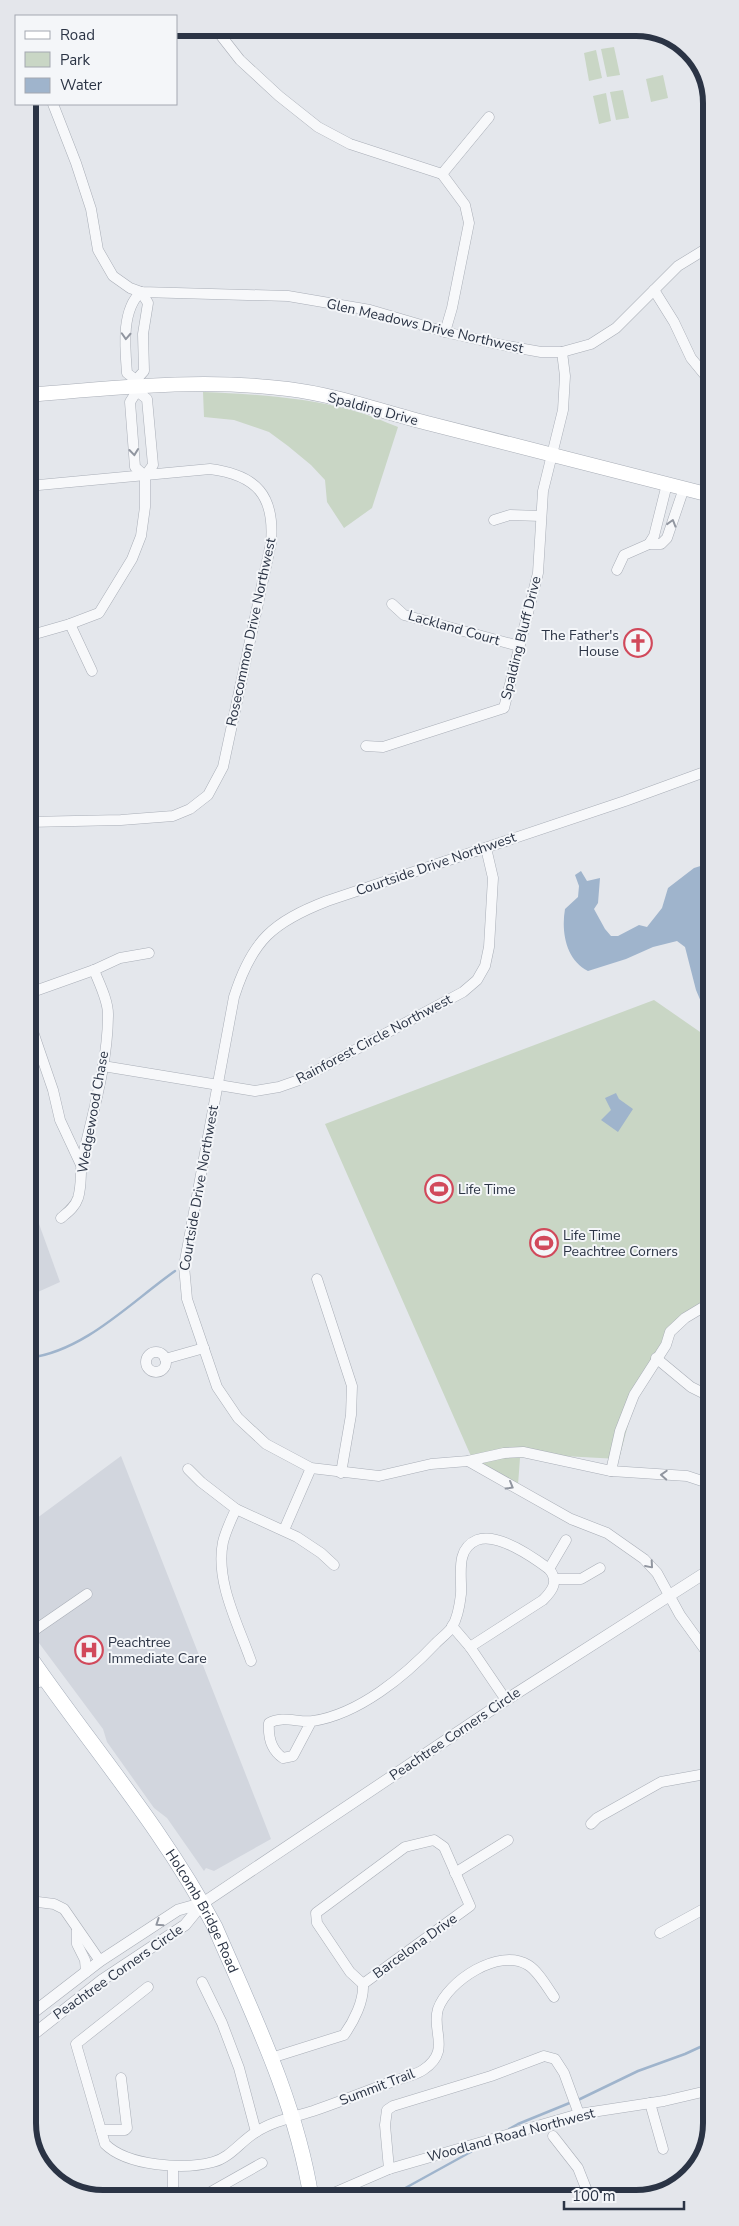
<svg xmlns="http://www.w3.org/2000/svg" width="739" height="2226" viewBox="0 0 739 2226" font-family="'Nunito Sans',sans-serif">
<rect width="100%" height="100%" fill="#e4e7ec"/>
<!-- built -->
<g fill="#d2d6de">
<polygon points="34,1210 60,1282 29,1296 29,1212"/>
<polygon points="121,1456 271,1839 214,1871 206,1868 204,1871 167,1818 154,1808 107,1742 103,1729 39,1643 29,1627 29,1524"/>
</g>
<!-- green -->
<g fill="#c9d6c5">
<polygon points="614,47 620,75 607,77 601,49"/>
<polygon points="596,50 602,78 589,81 584,53"/>
<polygon points="663,75 668,98 651,102 646,79"/>
<polygon points="623,90 629,118 616,120 610,92"/>
<polygon points="606,93 611,121 599,124 593,96"/>
<path d="M203,392C252,394 303,397 351,410C367,414 383,421 398,427L372,508L344,528L327,502L325,480L311,465L288,446L269,432L234,420L204,417Z"/>
<polygon points="654,1000 703,1034 710,1044 710,1299 675,1330 638,1387 619,1459 544,1455 520,1458 518,1485 474,1463 325,1124"/>
</g>
<!-- water -->
<g fill="#9fb4cc">
<path d="M710,863V1023L696,990L685,947L677,941L653,947L626,959L588,971C566,960 561,932 565,909L578,897L579,886L575,875L581,871L587,881L600,878L598,903L594,909L605,929L611,936H618L639,925L647,927L662,908L668,888L694,868Z"/>
<polygon points="616,1093 619,1099 633,1109 618,1132 601,1120 611,1110 605,1098"/>
</g>
<g fill="none" stroke-linecap="round" stroke-linejoin="round">
<!-- stream -->
<g stroke="#9fb4cc" stroke-width="2.5">
<path d="M29,1358C85,1351 131,1302 175,1271"/>
<polyline points="578,2100 638,2071 685,2054 711,2042"/>
<polyline points="509,2129 518,2124 572,2102"/>
<polyline points="389,2197 476,2149"/>
</g>
<defs>
<g id="minor">
<polyline points="215,28 240,60 279,96 318,127 350,144 442,174 465,205 469,223 452,308 445,332"/>
<polyline points="53,104 76,163 91,209 98,250 113,276 130,288 141,292 288,296 370,310 445,332 507,346 541,352 562,352 591,344 616,328 678,266 709,247"/>
<polyline points="442,174 489,117"/>
<polyline points="654,290 674,322 691,358 709,380"/>
<polyline points="141,292 148,303 143,334 144,371 136,380 137,391 130,402 135,467 145,476"/>
<path d="M136,380L127,373C125,348 121,310 141,292"/>
<path d="M28,486L210,469C257,475 275,496 271,543L223,767L208,795L190,809L173,816L121,820L28,822"/>
<polyline points="494,520 510,515 541,516"/>
<polyline points="649,544 654,536 667,484"/>
<polyline points="617,570 624,555 649,544 661,544 667,538 684,488"/>
<polyline points="392,604 404,615 519,646"/>
<polyline points="70,624 92,671"/>
<polyline points="28,636 70,624 99,613 132,559 141,536 145,507 145,476 153,465 147,399 137,391"/>
<polyline points="366,746 383,747 504,708 538,573 543,491 563,410 565,376 562,352"/>
<path d="M710,770L625,801L327,901C273,922 252,940 234,997L184,1266L187,1299L217,1387L238,1418L266,1444L311,1468L379,1476L431,1464L468,1461L504,1453L523,1452L611,1471L687,1476L711,1484"/>
<polyline points="29,998 35,991 94,970 120,958 149,953"/>
<polyline points="29,1020 53,1090 60,1120 81,1165"/>
<polyline points="103,1066 255,1091 279,1087 299,1080 463,992 477,980 485,966 489,947 493,878 486,848"/>
<path d="M61,1218C68,1212 75,1207 78,1198C82,1185 80,1173 82,1160C93,1112 108,1063 108,1014C108,1000 99,983 94,970"/>
<polyline points="317,1279 352,1386 351,1415 341,1473"/>
<circle cx="156" cy="1362" r="10"/>
<polyline points="656,1358 691,1387 711,1397"/>
<polyline points="165,1359 204,1348"/>
<polyline points="468,1461 571,1519 607,1533 644,1559 657,1573 680,1615 711,1658"/>
<polyline points="188,1469 201,1482 236,1509 297,1537 321,1553 334,1565"/>
<polyline points="611,1471 620,1431 634,1395 666,1345 670,1332 685,1318 710,1303"/>
<path d="M236,1509C231,1520 226,1530 223,1542C215,1581 238,1624 251,1661"/>
<polyline points="284,1530 311,1468"/>
<polyline points="549,1569 566,1540"/>
<polyline points="555,1579 581,1579 600,1568"/>
<polyline points="452,1626 470,1647 506,1700"/>
<polyline points="29,1634 87,1594"/>
<polyline points="29,1685 46,1680"/>
<path d="M311,1722L293,1756L283,1758C271,1750 268,1737 269,1723C283,1715 298,1723 313,1721C359,1714 405,1676 436,1643C441,1638 448,1633 452,1627C457,1619 460,1603 461,1594C462,1575 455,1549 477,1540C497,1532 533,1557 549,1569C559,1581 553,1590 543,1600L470,1647"/>
<polyline points="591,1824 597,1818 661,1782 711,1773"/>
<polygon points="434,1840 444,1847 470,1906 363,1984 350,1972 317,1923 316,1913 405,1847"/>
<polyline points="455,1873 508,1840"/>
<polyline points="30,1901 54,1904 64,1909 100,1961"/>
<polyline points="77,1930 77,1944 85,1960 86,1972"/>
<polyline points="660,1933 711,1905"/>
<polyline points="202,1982 222,2023 239,2068 256,2132"/>
<path d="M148,1987L76,2044L105,2144C127,2166 184,2170 213,2162C230,2158 241,2141 256,2132C273,2121 294,2117 313,2111C339,2102 365,2092 391,2082C401,2078 414,2076 423,2070C452,2051 431,2031 438,2009C448,1981 499,1947 528,1965C538,1971 547,1987 554,1997"/>
<path d="M271,2058L344,2035C354,2021 364,2001 363,1984"/>
<polyline points="650,2103 663,2149"/>
<polyline points="101,2130 125,2130 127,2128 121,2078"/>
<polyline points="553,2136 578,2168 589,2196"/>
<polyline points="173,2167 173,2187 177,2198"/>
<polyline points="389,2169 385,2125 387,2110 393,2106 491,2076 544,2056 555,2059 564,2073 579,2114"/>
<polyline points="316,2197 329,2195 389,2169 579,2114 664,2101 711,2090"/>
<polyline points="200,2198 262,2163"/>
</g>
<g id="tertiary">
<polyline points="30,2015 100,1961 178,1910 203,1903 506,1700 711,1569"/>
<polyline points="30,2037 102,1980 185,1925 203,1903"/>
</g>
<path id="secondary" d="M28,395C115,388 202,378 288,389C337,395 383,412 431,424C524,448 617,471 710,495"/>
<g id="primary">
<path id="s1" d="M29,1656C91,1746 164,1830 215,1927C253,2015 296,2102 311,2197"/>
</g>
</defs>
<!-- minor casing -->
<use href="#minor" stroke="#a9aeb7" stroke-width="11"/>
<!-- tertiary casing -->
<use href="#tertiary" stroke="#a9aeb7" stroke-width="12"/>
<!-- secondary casing -->
<use href="#secondary" stroke="#a9aeb7" stroke-width="15"/>
<!-- primary casing -->
<use href="#primary" stroke="#a3abb8" stroke-width="16"/>
<!-- minor -->
<use href="#minor" stroke="#f7f8fa" stroke-width="10"/>
<!-- tertiary -->
<use href="#tertiary" stroke="#f7f8fa" stroke-width="11"/>
<!-- secondary -->
<use href="#secondary" stroke="#fff" stroke-width="14"/>
<!-- primary -->
<use href="#primary" stroke="#fff" stroke-width="15"/>
</g>
<!-- one-way arrows -->
<defs><path id="oneway-chevron" d="M-2-3.5L2.5 0L-2 3.5" fill="none" stroke-width="1.6" stroke-linecap="round" stroke-linejoin="round" transform="scale(1.25)"/></defs>
<g stroke="#9196a0">
<use href="#oneway-chevron" transform="translate(126 336) rotate(93)"/>
<use href="#oneway-chevron" transform="translate(134 452) rotate(84)"/>
<use href="#oneway-chevron" transform="translate(672 523) rotate(-73)"/>
<use href="#oneway-chevron" transform="translate(664 1475) rotate(-177)"/>
<use href="#oneway-chevron" transform="translate(510 1486) rotate(30)"/>
<use href="#oneway-chevron" transform="translate(650 1565) rotate(49)"/>
<use href="#oneway-chevron" transform="translate(159 1923) rotate(146)"/>
</g>
<!-- icons -->
<defs>
<symbol id="church-ring" viewBox="-11 -11 22 22"><circle r="9.5" fill="#f4f6f9" stroke="#d1495b" stroke-width="1.5"/><path d="M-1.2-6h2.4v3.5h3.3v2.4h-3.3V6h-2.4V-.1h-3.3v-2.4h3.3Z" fill="#d1495b"/></symbol>
<symbol id="stadium-ring" viewBox="-11 -11 22 22"><circle r="9.5" fill="#f4f6f9" stroke="#d1495b" stroke-width="1.5"/><path d="M0-5a6.5 5 0 1 0 0 10a6.5 5 0 1 0 0-10ZM-3.5-1.8h7v3.6h-7Z" fill="#d1495b"/></symbol>
<symbol id="hospital-ring" viewBox="-11 -11 22 22"><circle r="9.5" fill="#f4f6f9" stroke="#d1495b" stroke-width="1.5"/><path d="M-5-5h3v3.5h4V-5h3V5h-3V1.5h-4V5h-3Z" fill="#d1495b"/></symbol>
</defs>
<g fill-rule="evenodd">
<use href="#church-ring" x="622" y="627" width="32" height="32"/>
<use href="#stadium-ring" x="423" y="1173" width="32" height="32"/>
<use href="#stadium-ring" x="528" y="1227" width="32" height="32"/>
<use href="#hospital-ring" x="73" y="1634" width="32" height="32"/>
</g>
<g text-anchor="middle" dominant-baseline="central" stroke-width="4" stroke-linejoin="round" paint-order="stroke">
<!-- street labels -->
<g font-size="14" fill="#2b3445" stroke="#f4f6f9">
<text transform="translate(425 326) rotate(13)">Glen Meadows Drive Northwest</text>
<text transform="translate(373 409) rotate(15)">Spalding Drive</text>
<text transform="translate(454 628) rotate(16)">Lackland Court</text>
<text transform="translate(251 632) rotate(-78)">Rosecommon Drive Northwest</text>
<text transform="translate(521 638) rotate(-76)">Spalding Bluff Drive</text>
<text transform="translate(436 864) rotate(-19)">Courtside Drive Northwest</text>
<text transform="translate(374 1039) rotate(-28)">Rainforest Circle Northwest</text>
<text transform="translate(93 1112) rotate(-80)">Wedgewood Chase</text>
<text transform="translate(199 1188) rotate(-80)">Courtside Drive Northwest</text>
<text transform="translate(455 1734) rotate(-34)">Peachtree Corners Circle</text>
<text stroke="none"><textPath href="#s1" startOffset="309">Holcomb Bridge Road</textPath></text>
<text transform="translate(415 1946) rotate(-36)">Barcelona Drive</text>
<text transform="translate(118 1972) rotate(-35)">Peachtree Corners Circle</text>
<text transform="translate(377 2087) rotate(-21)">Summit Trail</text>
<text transform="translate(511 2135) rotate(-15)">Woodland Road Northwest</text>
</g>
<!-- poi labels -->
<g font-size="14" fill="#2b3445" stroke="#f4f6f9" text-anchor="start">
<text x="619" y="635" text-anchor="end">The Father's<tspan x="619" dy="16">House</tspan></text>
<text x="458" y="1189">Life Time</text>
<text x="563" y="1235">Life Time<tspan x="563" dy="16">Peachtree Corners</tspan></text>
<text x="108" y="1642">Peachtree<tspan x="108" dy="16">Immediate Care</tspan></text>
</g>
</g>
<!-- crop -->
<path d="M0 0H739V2226H0ZM103 36H636A67 67 0 0 1 703 103V2123A67 67 0 0 1 636 2190H103A67 67 0 0 1 36 2123V103A67 67 0 0 1 103 36Z" fill="#e4e6eb" fill-rule="evenodd"/>
<path fill="none" stroke="#2b3445" stroke-width="6" d="M103 36H636A67 67 0 0 1 703 103V2123A67 67 0 0 1 636 2190H103A67 67 0 0 1 36 2123V103A67 67 0 0 1 103 36Z"/>
<!-- legend -->
<rect x="15" y="15" width="162" height="90" fill="#f4f6f9" stroke="#a4a8b1"/>
<rect x="25" y="31" width="25" height="8" fill="#ffffff" stroke="#a4a8b1"/>
<text x="60" y="40" font-size="15" fill="#2b3445">Road</text>
<rect x="25" y="52" width="25" height="15" fill="#c9d6c5" stroke="#a4a8b1"/>
<text x="60" y="65" font-size="15" fill="#2b3445">Park</text>
<rect x="25" y="78" width="25" height="15" fill="#9fb4cc" stroke="#a4a8b1"/>
<text x="60" y="90" font-size="15" fill="#2b3445">Water</text>
<!-- scale -->
<path d="M564 2201v8h120v-8" fill="none" stroke="#2b3445" stroke-width="2.5"/>
<text x="572" y="2201" font-size="15" fill="#2b3445" stroke="#f4f6f9" stroke-width="4" paint-order="stroke">100 m</text>
</svg>
